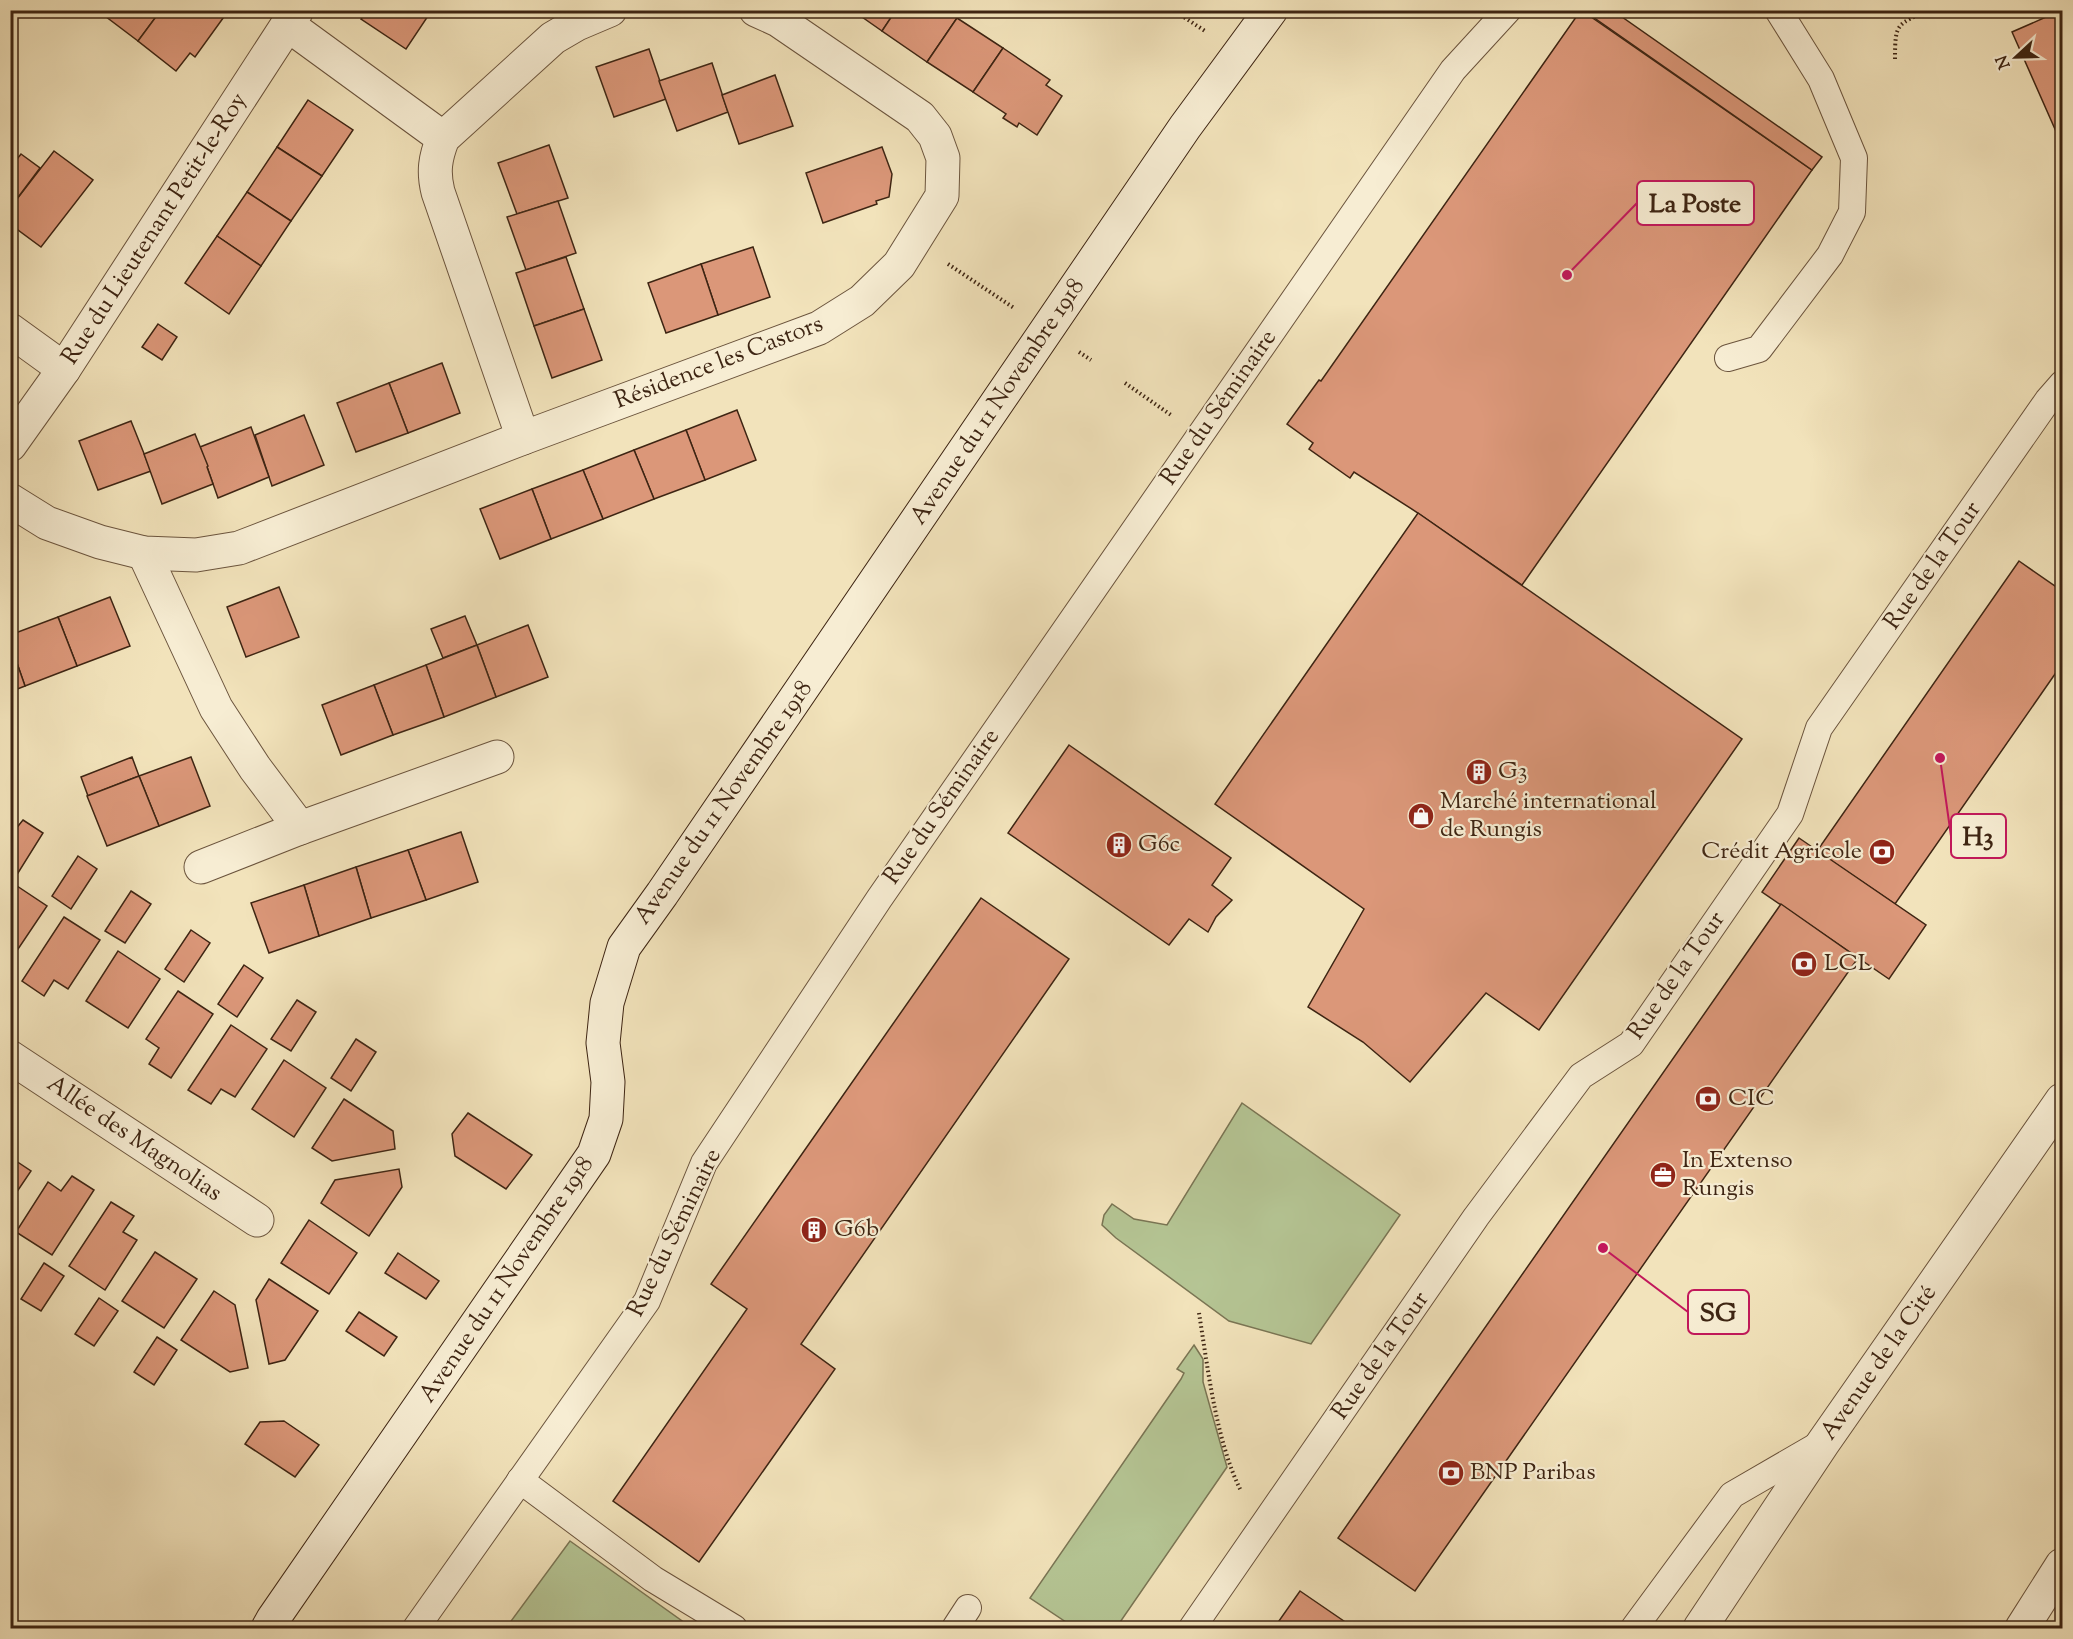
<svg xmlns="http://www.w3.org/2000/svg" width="2073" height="1639" viewBox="0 0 2073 1639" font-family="'Sorts Mill Goudy',serif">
<rect width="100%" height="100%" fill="#f2e3bb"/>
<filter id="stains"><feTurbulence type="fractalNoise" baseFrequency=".00333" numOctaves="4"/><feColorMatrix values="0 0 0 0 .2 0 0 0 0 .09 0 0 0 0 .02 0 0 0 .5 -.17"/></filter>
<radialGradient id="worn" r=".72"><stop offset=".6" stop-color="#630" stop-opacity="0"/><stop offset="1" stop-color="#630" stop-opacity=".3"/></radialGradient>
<!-- green -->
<g fill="#b5c594" stroke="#7a7554" stroke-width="1.5">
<polygon points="1242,1103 1400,1215 1311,1344 1229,1321 1116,1238 1102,1225 1104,1215 1112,1204 1134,1219 1167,1225"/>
<polygon points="1194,1345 1203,1359 1203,1382 1227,1467 1116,1628 1075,1628 1030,1598 1181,1379 1184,1373 1177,1369"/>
<polygon points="570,1541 692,1628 506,1628"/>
</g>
<!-- building -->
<g fill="#db9779" stroke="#3e2513" stroke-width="1.5">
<polygon points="97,10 161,10 138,41"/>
<polygon points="161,10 222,10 226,14 195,57 190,53 176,71 138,41"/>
<polygon points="368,10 432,10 406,49 361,19"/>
<polygon points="852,10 896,10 882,31"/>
<polygon points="896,10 946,10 957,18 927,62 882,31"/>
<polygon points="1581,10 1812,170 1522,585 1418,513 1354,472 1350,478 1309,449 1313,443 1287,424 1319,380 1321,381"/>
<polygon points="1583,10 1612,10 1822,157 1812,170"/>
<polygon points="2062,10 2062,145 2012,32"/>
<polygon points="957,18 1003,48 973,92 927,62"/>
<polygon points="1003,48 1050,80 1046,85 1062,96 1037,135 1019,123 1017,127 1003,118 1006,114 973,92"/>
<polygon points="649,49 666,99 614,117 596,67"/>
<polygon points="712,63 728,112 677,131 659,81"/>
<polygon points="775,75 793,126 739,144 722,95"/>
<polygon points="308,100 353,130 322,176 277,147"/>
<polygon points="549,145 568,198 517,214 498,163"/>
<polygon points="277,147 322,176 291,221 247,192"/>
<polygon points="882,147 892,174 889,197 876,201 877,204 823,223 806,173"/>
<polygon points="54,151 93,180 41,247 10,224 10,208"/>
<polygon points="21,154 40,168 10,208 10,168"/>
<polygon points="247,192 291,221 261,266 217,236"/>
<polygon points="558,201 576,253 526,270 507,217"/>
<polygon points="217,236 261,266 229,314 185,283"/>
<polygon points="753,247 770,297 718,315 701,264"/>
<polygon points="566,257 584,309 534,326 516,273"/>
<polygon points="701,264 718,315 666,333 648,283"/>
<polygon points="584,309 602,360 552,378 534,326"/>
<polygon points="158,324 177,337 162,360 142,347"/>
<polygon points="442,363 460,413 408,433 389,383"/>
<polygon points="389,383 408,433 356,452 337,403"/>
<polygon points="737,410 756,460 705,480 686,430"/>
<polygon points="304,415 324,465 272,486 255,435"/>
<polygon points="131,421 151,471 98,490 79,441"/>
<polygon points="251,427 269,477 218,498 200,447"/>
<polygon points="686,430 705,480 654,499 634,450"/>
<polygon points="195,434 208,466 207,467 213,484 162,504 144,454"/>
<polygon points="634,450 654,499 603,519 583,470"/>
<polygon points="583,470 603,519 551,539 532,489"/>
<polygon points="532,489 551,539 500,559 480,509"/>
<polygon points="1418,513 1742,739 1539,1030 1486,993 1410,1082 1363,1042 1308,1007 1364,909 1215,804"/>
<polygon points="2019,561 2062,591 2062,664 1895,904 1817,851"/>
<polygon points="279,587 299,637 246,657 227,607"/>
<polygon points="110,597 130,646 77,666 58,617"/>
<polygon points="465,616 477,645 443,658 431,629"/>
<polygon points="58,617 77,666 25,686 10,643 10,635"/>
<polygon points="528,625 548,677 496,697 477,645"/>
<polygon points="10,643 25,686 10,692"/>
<polygon points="477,645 496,697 444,717 426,665"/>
<polygon points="426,665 444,717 393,735 374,685"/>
<polygon points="374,685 393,735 341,755 322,705"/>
<polygon points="1069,745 1231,858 1212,885 1232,900 1216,917 1208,932 1189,919 1169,945 1008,833"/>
<polygon points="132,757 139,776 88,796 81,777"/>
<polygon points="191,757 210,806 159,826 139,776"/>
<polygon points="139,776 159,826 107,846 87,796"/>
<polygon points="23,820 43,833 18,873 10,868 10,836"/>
<polygon points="461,832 478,882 426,900 408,850"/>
<polygon points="1799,838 1926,925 1889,979 1762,892"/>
<polygon points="408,850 426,900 371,918 356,867"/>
<polygon points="78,856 97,869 71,909 52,896"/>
<polygon points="356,867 371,918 319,936 304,885"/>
<polygon points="11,882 47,906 10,961 10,882"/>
<polygon points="304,885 319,936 269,953 251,903"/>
<polygon points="131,891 151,904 125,943 105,931"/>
<polygon points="981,898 1069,959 801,1344 835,1369 699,1562 613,1501 747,1309 711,1284"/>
<polygon points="1781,904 1858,958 1415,1591 1338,1538"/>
<polygon points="64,917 100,940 68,989 54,980 44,996 22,981"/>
<polygon points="191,930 210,943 184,982 165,969"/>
<polygon points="118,951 160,979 128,1028 86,1001"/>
<polygon points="244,965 263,978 237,1017 218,1004"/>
<polygon points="178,991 213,1014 171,1078 149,1064 159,1048 146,1039"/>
<polygon points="297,1000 316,1012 291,1051 271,1039"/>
<polygon points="231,1025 267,1049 235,1097 221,1089 211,1104 188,1090"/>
<polygon points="356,1039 376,1052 351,1091 331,1078"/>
<polygon points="284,1060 326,1088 294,1137 252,1109"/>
<polygon points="344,1099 393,1131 395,1149 332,1161 312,1148"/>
<polygon points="468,1113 532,1155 506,1189 455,1156 452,1134"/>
<polygon points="10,1157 31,1171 10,1202"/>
<polygon points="399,1169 402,1187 369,1236 321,1203 335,1180"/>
<polygon points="72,1176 94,1190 52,1255 16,1232 48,1182 61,1191"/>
<polygon points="111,1202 134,1216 123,1232 137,1240 105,1290 69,1266"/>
<polygon points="309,1220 357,1253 329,1294 281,1263"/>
<polygon points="155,1252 197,1279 164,1328 122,1301"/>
<polygon points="398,1253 439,1281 426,1299 385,1273"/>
<polygon points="44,1263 64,1276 41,1311 21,1299"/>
<polygon points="269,1279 318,1311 285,1360 269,1364 256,1300"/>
<polygon points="214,1291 235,1305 248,1368 230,1372 181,1340"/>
<polygon points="99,1298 118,1311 94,1346 75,1334"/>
<polygon points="359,1312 397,1337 384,1356 346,1331"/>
<polygon points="157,1337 177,1350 154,1385 134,1372"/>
<polygon points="284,1421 319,1445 295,1477 245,1444 260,1422"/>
<polygon points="1300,1591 1354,1628 1274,1628"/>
</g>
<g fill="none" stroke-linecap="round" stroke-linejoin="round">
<defs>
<g id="service">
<polyline points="1728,358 1759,349 1830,255 1852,212 1854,158 1821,79 1778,10"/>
<polyline points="520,1480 653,1579 734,1628"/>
<polyline points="416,1628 647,1301 704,1163 879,899 1453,70 1508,10"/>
<polyline points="955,1628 968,1608"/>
<polyline points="1192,1628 1476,1217 1581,1076 1631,1044 1790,814 1819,728 2048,400 2062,384"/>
<polyline points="1634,1628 1732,1495 1820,1444"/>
</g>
<g id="minor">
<polyline points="288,25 443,138"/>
<polyline points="10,330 64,369"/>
<path d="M523,438L438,192C433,172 435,158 443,138L553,38L577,24L610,10"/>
<polyline points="10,445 64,369 297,10"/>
<polyline points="10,500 47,523 100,542 144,553 196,555 239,548 523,438 819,328 862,301 899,265 942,196 943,158 935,136 920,117 778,20 756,10"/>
<polyline points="144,553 216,708 255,768 300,828"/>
<polyline points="201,867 300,828 497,757"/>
<polyline points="10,1057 257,1220"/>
<polyline points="1700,1628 1823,1443 2062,1100"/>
<polyline points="2022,1628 2062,1565"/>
</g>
<polyline id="secondary" points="268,1628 273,1619 594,1154 606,1119 608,1082 603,1043 607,1003 624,947 662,894 1185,127 1271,10"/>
</defs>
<!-- service casing -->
<use href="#service" stroke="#6b543d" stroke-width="28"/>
<!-- minor casing -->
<use href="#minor" stroke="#6b543d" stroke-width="35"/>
<!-- secondary casing -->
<use href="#secondary" stroke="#3e2513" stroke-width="35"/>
<!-- path -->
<g stroke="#3e2513" stroke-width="4" stroke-dasharray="1.5 3" stroke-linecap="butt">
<polyline points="1173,10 1205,31"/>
<path d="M1895,59C1895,22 1897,25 1929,10"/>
<polyline points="948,264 1014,308"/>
<polyline points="1079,352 1091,360"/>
<polyline points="1125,383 1171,415"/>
<path d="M1199,1313C1208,1369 1216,1441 1241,1491"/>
</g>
<!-- service -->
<use href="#service" stroke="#f7edd3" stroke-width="26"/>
<!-- minor -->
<use href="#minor" stroke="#f7edd3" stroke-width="33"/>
<!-- secondary -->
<use href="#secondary" stroke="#f7edd3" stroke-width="33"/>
</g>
<!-- icons -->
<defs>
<symbol id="building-disc" viewBox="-11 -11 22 22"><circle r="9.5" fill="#8f2418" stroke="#f7edd3"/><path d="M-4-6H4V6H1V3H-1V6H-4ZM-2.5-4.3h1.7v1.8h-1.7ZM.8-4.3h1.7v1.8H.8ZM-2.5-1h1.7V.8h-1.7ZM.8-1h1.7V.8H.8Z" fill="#fff"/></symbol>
<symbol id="shop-disc" viewBox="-11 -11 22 22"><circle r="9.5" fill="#8f2418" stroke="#f7edd3"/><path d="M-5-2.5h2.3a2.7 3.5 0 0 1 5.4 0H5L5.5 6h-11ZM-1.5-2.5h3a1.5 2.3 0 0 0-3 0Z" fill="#fff"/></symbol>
<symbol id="bank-disc" viewBox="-11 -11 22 22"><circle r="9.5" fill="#8f2418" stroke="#f7edd3"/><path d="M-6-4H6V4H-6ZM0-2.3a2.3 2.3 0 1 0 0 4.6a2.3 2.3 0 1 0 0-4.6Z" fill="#fff"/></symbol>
<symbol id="office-disc" viewBox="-11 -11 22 22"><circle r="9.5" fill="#8f2418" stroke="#f7edd3"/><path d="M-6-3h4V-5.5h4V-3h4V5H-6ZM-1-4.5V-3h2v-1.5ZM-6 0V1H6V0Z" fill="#fff"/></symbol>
</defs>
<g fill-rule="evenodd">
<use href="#building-disc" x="1464" y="757" width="30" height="30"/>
<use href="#shop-disc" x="1406" y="801" width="30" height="30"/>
<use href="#building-disc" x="1104" y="830" width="30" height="30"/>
<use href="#bank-disc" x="1867" y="837" width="30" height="30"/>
<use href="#bank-disc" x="1789" y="949" width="30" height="30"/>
<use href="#bank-disc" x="1693" y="1084" width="30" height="30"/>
<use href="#office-disc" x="1648" y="1160" width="30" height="30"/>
<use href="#building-disc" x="799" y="1215" width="30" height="30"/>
<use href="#bank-disc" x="1436" y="1458" width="30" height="30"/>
</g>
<g text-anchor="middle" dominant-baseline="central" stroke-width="4.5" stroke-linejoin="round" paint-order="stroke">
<!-- street labels -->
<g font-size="24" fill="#3e2513" stroke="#f7edd3">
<text transform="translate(155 229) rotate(-57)">Rue du Lieutenant Petit-le-Roy</text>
<text transform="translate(719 363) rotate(-21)">Résidence les Castors</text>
<text transform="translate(998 402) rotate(-56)">Avenue du 11 Novembre 1918</text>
<text transform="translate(1219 408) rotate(-55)">Rue du Séminaire</text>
<text transform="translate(1933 566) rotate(-55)">Rue de la Tour</text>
<text transform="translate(724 803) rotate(-55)">Avenue du 11 Novembre 1918</text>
<text transform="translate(942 807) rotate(-55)">Rue du Séminaire</text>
<text transform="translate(1677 976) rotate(-55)">Rue de la Tour</text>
<text transform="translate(134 1139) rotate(34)">Allée des Magnolias</text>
<text transform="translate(675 1233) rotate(-64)">Rue du Séminaire</text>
<text transform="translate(507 1280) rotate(-56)">Avenue du 11 Novembre 1918</text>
<text transform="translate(1381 1356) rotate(-55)">Rue de la Tour</text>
<text transform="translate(1879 1363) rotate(-55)">Avenue de la Cité</text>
</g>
<!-- poi labels -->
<g font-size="24" fill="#3e2513" stroke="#f7edd3" text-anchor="start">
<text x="1498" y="772">G3</text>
<text x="1440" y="802">Marché international<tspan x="1440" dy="28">de Rungis</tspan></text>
<text x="1138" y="845">G6c</text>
<text x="1862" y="852" text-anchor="end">Crédit Agricole</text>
<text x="1824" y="964">LCL</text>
<text x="1728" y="1099">CIC</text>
<text x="1682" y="1161">In Extenso<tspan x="1682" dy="28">Rungis</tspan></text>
<text x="834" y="1230">G6b</text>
<text x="1470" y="1473">BNP Paribas</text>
</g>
</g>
<!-- callouts -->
<path fill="none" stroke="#c2185b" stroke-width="2" d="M1567 275L1637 203M1940 758L1951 836M1603 1248L1688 1312"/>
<g fill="#c2185b" stroke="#f7edd3" stroke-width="2">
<circle cx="1567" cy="275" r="6"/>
<circle cx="1940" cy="758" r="6"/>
<circle cx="1603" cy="1248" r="6"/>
</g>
<g fill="#f7edd3" stroke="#c2185b" stroke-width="2">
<rect x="1637" y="181" width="117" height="44" rx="6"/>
<rect x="1951" y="814" width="55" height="44" rx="6"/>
<rect x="1688" y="1290" width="61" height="44" rx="6"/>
</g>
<g font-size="26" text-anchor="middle" font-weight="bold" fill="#3e2513">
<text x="1695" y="212">La Poste</text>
<text x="1978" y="845">H3</text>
<text x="1718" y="1321">SG</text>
</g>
<!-- margin -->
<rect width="2073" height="1639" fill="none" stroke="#f2e3bb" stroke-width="36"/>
<rect x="12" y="12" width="2049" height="1615" fill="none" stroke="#3e2513" stroke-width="3"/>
<rect x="18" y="18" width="2037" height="1603" fill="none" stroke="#3e2513" stroke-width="1.5"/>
<!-- north arrow -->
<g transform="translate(2016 57) rotate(248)" stroke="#f7edd3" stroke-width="4.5" paint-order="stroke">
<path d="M0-4.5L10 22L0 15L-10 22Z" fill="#3e2513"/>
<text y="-9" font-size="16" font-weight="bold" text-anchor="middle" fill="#3e2513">N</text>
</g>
<rect width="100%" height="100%" filter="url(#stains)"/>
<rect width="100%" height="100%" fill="url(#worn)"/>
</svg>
